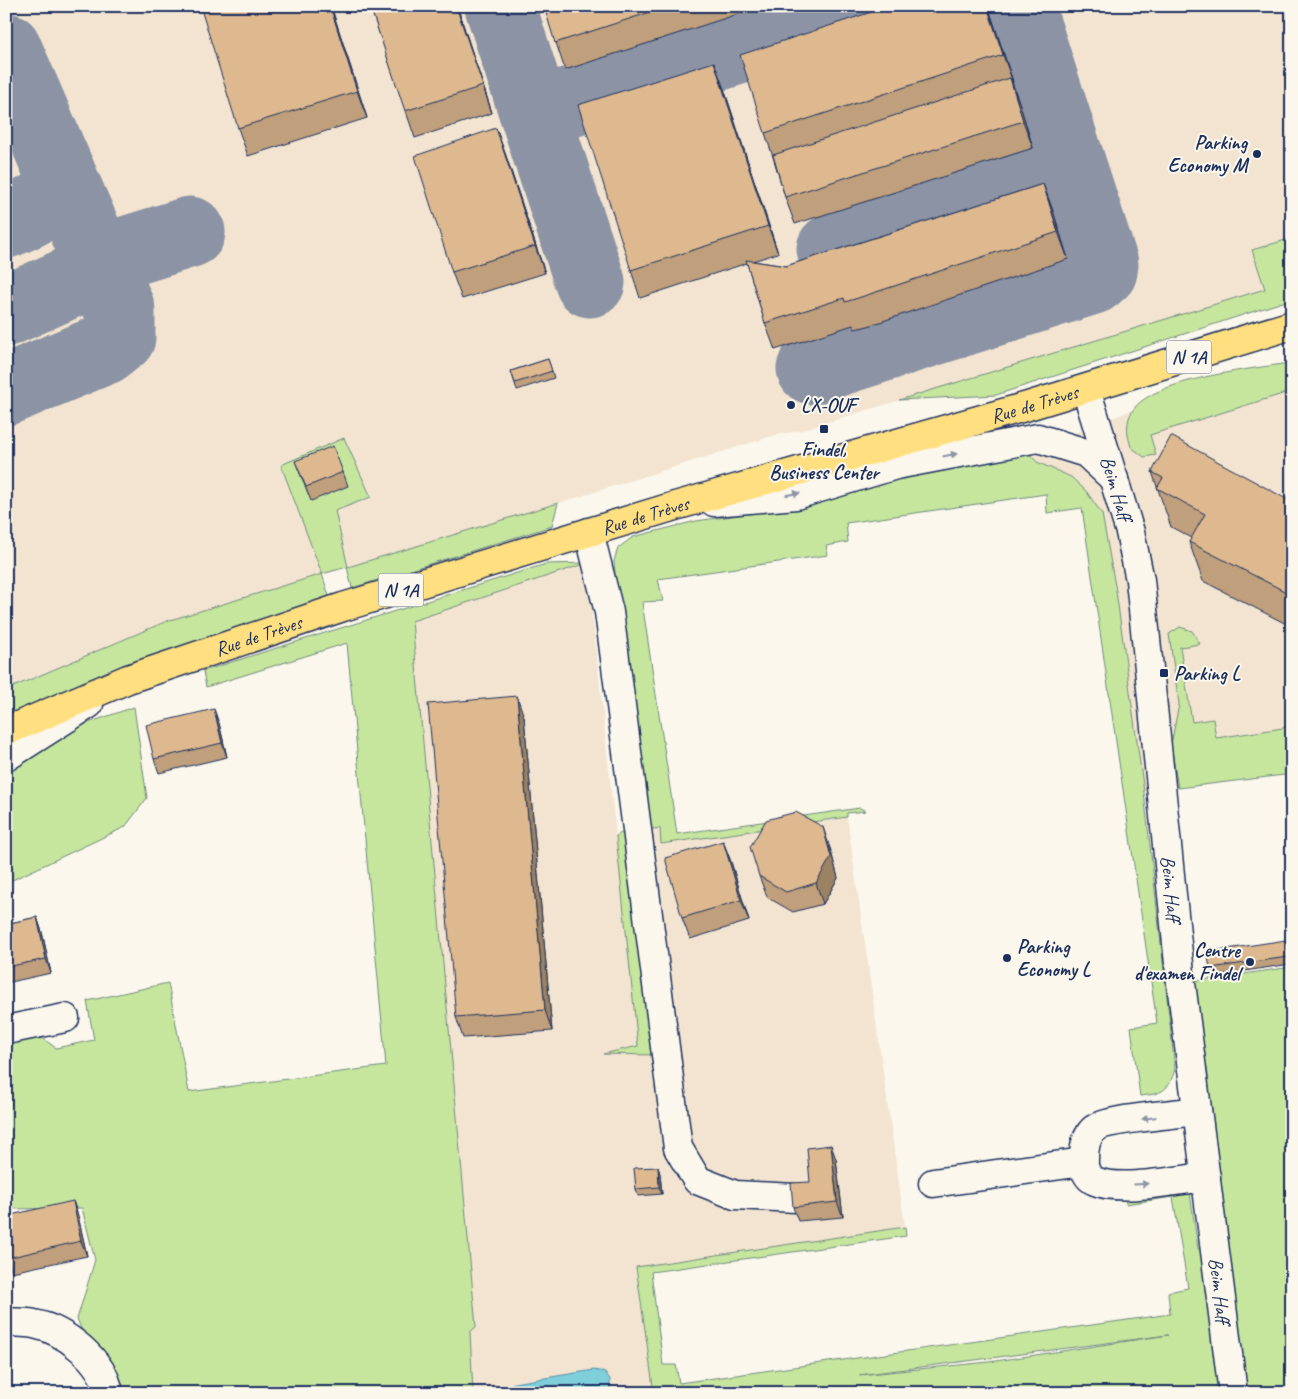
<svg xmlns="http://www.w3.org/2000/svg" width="1298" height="1399" viewBox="0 0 1298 1399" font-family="Caveat,sans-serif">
<rect width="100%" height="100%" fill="#fbf7ec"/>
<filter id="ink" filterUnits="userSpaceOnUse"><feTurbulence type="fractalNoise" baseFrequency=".02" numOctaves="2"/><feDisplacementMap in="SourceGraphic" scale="10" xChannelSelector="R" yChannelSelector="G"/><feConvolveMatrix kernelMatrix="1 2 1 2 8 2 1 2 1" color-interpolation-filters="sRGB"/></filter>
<g filter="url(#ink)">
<!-- built -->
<g fill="#f2e4d0">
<polygon points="6,6 1292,6 1292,238 1252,250 1265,289 802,430 772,436 509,519 167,621 6,690"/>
<polygon points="1292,391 1292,722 1283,728 1216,738 1192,722 1180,647 1200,643 1169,634 1179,704 1171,745 1178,788 1144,792 1116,591 1102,514 1071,477 1037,462 1026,450 1045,445 1134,409 1127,430 1131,447 1156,455 1149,435"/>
<polygon points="587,563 638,1046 606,1054 653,1054 623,832 660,828 662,844 847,817 905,1227 636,1267 654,1393 473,1393 470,1332 476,1327 412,621"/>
</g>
<!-- green -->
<g fill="#c6e69e" stroke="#708a7e" fill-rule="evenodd">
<polygon points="1292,238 1292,299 996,395 899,400 1265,289 1252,250"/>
<path d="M1289,363L1292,372V391L1150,435L1156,455L1144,457L1131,447C1127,434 1125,422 1133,410C1153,379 1252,369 1289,363Z"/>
<polygon points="344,438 371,497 335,511 348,567 558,503 552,526 352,588 347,567 322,574 329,596 6,721 6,690 167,621 322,574 281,465"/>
<path d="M1026,450L1037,462L1071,477L1086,491L1102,514L1116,591L1144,792L1175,1069C1169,1091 1162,1094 1140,1096L1131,1027L1157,1023L1082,508L1047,513L1046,494L846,523L848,542L826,546L828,555L658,579L663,601L642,602L677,834L860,808L866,811L847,813V817L661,844L660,828L647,830L617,600L614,561L618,548L633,537L696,521L761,512L821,494Z"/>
<polygon points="587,563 412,621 476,1327 470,1332 473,1393 109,1393 77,1319 95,1260 82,1208 6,1209 6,1042 38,1035 56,1048 94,1040 87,1001 168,983 189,1092 386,1066 347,643 206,687 203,671 546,564"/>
<polygon points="1180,627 1192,631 1200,644 1180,647 1192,722 1213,719 1216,738 1283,728 1292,722 1292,774 1178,788 1171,745 1179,704 1169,634"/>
<polygon points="134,707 147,798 125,827 6,883 6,757 27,744"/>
<polygon points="623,832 653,1055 603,1054 638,1046 616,836"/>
<path d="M1292,967V1393H654L636,1267L905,1227L906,1236L651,1272L663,1365H676L679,1383L1170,1314L1168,1292L1188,1288L1173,1197L1126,1204L1125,1199L1190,1193L1198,1249L1214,1246L1181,983ZM1168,1335L989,1362L859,1375Z"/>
</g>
<!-- water -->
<polygon fill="#7fcfdb" stroke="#578fa9" points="594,1370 604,1372 610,1379 610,1393 503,1393 505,1388 514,1383"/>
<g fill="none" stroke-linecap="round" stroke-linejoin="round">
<!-- taxiway -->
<g stroke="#8b93a5" stroke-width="71">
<polyline points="500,6 533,108 539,112 874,6"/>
<polyline points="6,48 60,173"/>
<polyline points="533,108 590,282"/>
<path d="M6,223C30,212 61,203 60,173L120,310V337L105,349L6,390"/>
<polyline points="832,249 1062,175 1070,163"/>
<polyline points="126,252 190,232"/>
<path d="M6,311L80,278C91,267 92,259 91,244"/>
<polyline points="812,369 1093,279 1102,271 1103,264 1019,6"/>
</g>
<defs>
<g id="minor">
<path id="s1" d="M1086,389L1130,532L1140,580L1181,983L1233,1393"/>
<polyline points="714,502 796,495 896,465 1038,438 1086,453 1114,479"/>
<polyline points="589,532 609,612 678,1148 697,1180 735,1195 796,1198"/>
<polyline points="6,757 89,704"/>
<polyline points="6,1030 65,1018"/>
<path d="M1197,1111C1179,1114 1103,1119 1093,1130C1086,1137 1084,1150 1084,1159C1083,1168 1087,1178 1095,1181C1120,1192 1178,1180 1206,1177"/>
<polyline points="933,1183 1083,1162"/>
<path d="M6,1322C15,1323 25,1322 34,1324C65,1330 103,1360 109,1393"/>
</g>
<g id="major">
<path id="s2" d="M6,731L128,679L343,607L675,506L1028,406L1292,325"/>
</g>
</defs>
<!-- minor casing -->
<use href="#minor" stroke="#1b2f5e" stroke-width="31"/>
<!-- major casing -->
<use href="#major" stroke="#1b2f5e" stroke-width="31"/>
<!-- minor -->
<use href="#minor" stroke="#fbf7ec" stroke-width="28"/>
<!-- major -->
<use href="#major" stroke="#ffdf80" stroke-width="28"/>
</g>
<!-- wall -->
<g fill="#bf9f7b" stroke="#1b2f5e">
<polygon points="331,6 367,118 248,156 238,128"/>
<polygon points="370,6 457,6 492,113 415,138"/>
<polygon points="544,6 763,6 565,70"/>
<polygon points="890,6 988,6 1013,82 1012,82 1020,105 1033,148 795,224 785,197 774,160 765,133"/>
<polygon points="724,89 778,253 753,261 786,266 1043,184 1053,211 1068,259 868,326 855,329 853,325 775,350 765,323 747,263 640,298 631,270"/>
<polygon points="496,128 506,156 545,273 462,299 452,272"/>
<polygon points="548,359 554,378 517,390 511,371"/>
<polygon points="295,461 343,472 348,486 311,501"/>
<polygon points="1152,472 1292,502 1292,627 1203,581 1189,542 1192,538 1171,527"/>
<polygon points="524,717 552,1031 463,1038 456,1017"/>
<polygon points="219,723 227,757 159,773 154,759"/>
<polygon points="723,841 731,862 749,921 690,939 682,918"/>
<polygon points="830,848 838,878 823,904 793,912 767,897 759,876"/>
<polygon points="37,917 42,932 51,973 6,983 6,924"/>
<polygon points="1288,947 1291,964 1212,976 1210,968"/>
<polygon points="836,1159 843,1217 798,1221 793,1207 810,1182"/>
<polygon points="658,1167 660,1174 662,1194 638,1196 636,1189"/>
<polygon points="73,1201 78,1216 87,1256 12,1272 7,1258"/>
</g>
<!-- shaded-wall -->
<g fill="#9b8264" stroke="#1b2f5e">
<polygon points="330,6 331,6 367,118 357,91"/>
<polygon points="456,6 457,6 492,113 483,86"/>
<polygon points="987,6 988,6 1013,82 1003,55"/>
<polygon points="714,62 724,89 778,253 768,226"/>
<polygon points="1010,78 1020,105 1033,148 1023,121"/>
<polygon points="496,128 506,156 545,273 535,246"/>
<polygon points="1043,184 1053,211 1068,259 1058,232"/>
<polygon points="517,696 524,717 552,1031 545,1010"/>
<polygon points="214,709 219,723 227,757 222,743"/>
<polygon points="823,827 830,848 838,878 823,904 816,883"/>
<polygon points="723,841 731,862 749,921 741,900"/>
<polygon points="37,917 42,932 51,973 46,959"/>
<polygon points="1286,940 1288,947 1291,964 1288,957"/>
<polygon points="831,1145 836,1159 843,1217 837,1202"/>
<polygon points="658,1167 660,1174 662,1194 659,1187"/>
<polygon points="73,1201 78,1216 87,1256 81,1241"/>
</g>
<!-- building -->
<g fill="#deb98f" stroke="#1b2f5e">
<polygon points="200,6 330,6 357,91 238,128"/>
<polygon points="370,6 456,6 483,86 405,111"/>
<polygon points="544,6 669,6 555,43"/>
<polygon points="890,6 987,6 1003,55 765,133 740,55"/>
<polygon points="714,62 768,226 631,270 578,105"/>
<polygon points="1010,78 1023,121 785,197 773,155"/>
<polygon points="496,128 535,246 452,272 415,156"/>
<polygon points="1043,184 1058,232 858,298 845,302 844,298 765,323 746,260 786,266"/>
<polygon points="548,359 552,371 515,383 511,371"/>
<polygon points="1171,436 1292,502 1292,595 1189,542 1205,514 1157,488 1163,478 1152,472"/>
<polygon points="333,446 343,472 306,487 295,461"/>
<polygon points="517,696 545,1010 456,1017 428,704"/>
<polygon points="214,709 222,743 154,759 146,725"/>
<polygon points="796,812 823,827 831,857 816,883 786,892 759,876 750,847 766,820"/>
<polygon points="723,841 741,900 682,918 665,858"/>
<polygon points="37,917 46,959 6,967 6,924"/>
<polygon points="1286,940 1288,957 1210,968 1207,952"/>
<polygon points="831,1145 837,1202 793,1207 791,1183 810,1182 807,1148"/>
<polygon points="658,1167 659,1187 636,1189 634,1168"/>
<polygon points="73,1201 81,1241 7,1258 6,1254 6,1216"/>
</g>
<!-- one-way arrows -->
<defs><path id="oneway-solid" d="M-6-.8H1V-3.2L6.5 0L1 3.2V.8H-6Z" transform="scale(1.25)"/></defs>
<g fill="#8b93a5">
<use href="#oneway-solid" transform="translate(950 455) rotate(-11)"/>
<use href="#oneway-solid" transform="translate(793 494) rotate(-9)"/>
<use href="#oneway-solid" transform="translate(1149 1118) rotate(172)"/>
<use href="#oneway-solid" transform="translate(1141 1184) rotate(-4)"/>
</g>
</g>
<!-- markers -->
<g fill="#1b2f5e" stroke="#fbf7ec" stroke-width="2">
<circle cx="1257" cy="154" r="5"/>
<circle cx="791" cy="405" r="5"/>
<rect x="819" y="424" width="10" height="10" rx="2.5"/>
<rect x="1159" y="668" width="10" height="10" rx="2.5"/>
<circle cx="1007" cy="958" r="5"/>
<circle cx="1250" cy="962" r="5"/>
</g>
<g text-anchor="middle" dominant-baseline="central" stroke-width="4" stroke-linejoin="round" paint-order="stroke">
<!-- shield labels -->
<g fill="#fbf7ec" stroke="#5e6b89" stroke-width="1">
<rect x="1166.5" y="340.5" width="45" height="33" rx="4"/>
<rect x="378.5" y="573.5" width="45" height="33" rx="4"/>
</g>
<g font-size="19" font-weight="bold" fill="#1b2f5e">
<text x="1189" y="357">N 1A</text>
<text x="401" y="590">N 1A</text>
</g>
<!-- poi labels -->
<g font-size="20" font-weight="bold" fill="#1b2f5e" stroke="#fbf7ec" text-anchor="start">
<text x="1247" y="142" text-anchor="end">Parking<tspan x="1247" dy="23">Economy M</tspan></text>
<text x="801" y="405">LX-OUF</text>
<text x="824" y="449" text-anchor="middle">Findel,<tspan x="824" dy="23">Business Center</tspan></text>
<text x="1174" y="673">Parking L</text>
<text x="1017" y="946">Parking<tspan x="1017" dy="23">Economy L</tspan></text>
<text x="1240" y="950" text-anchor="end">Centre<tspan x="1240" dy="23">d'examen Findel</tspan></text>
</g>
<!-- street labels -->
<g font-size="20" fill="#1b2f5e" stroke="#fbf7ec">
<text stroke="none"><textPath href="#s2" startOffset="1080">Rue de Trèves</textPath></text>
<text stroke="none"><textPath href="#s1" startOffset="104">Beim Haff</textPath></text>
<text stroke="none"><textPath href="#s2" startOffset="675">Rue de Trèves</textPath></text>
<text stroke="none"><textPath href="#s2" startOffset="270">Rue de Trèves</textPath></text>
<text stroke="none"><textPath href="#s1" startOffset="509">Beim Haff</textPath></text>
<text stroke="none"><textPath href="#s1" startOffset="914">Beim Haff</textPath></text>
</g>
</g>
<!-- margin -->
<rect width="1298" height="1399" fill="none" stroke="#fbf7ec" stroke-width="25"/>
<rect x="12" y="12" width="1273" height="1374" fill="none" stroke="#1b2f5e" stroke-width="2" filter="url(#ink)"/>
</svg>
